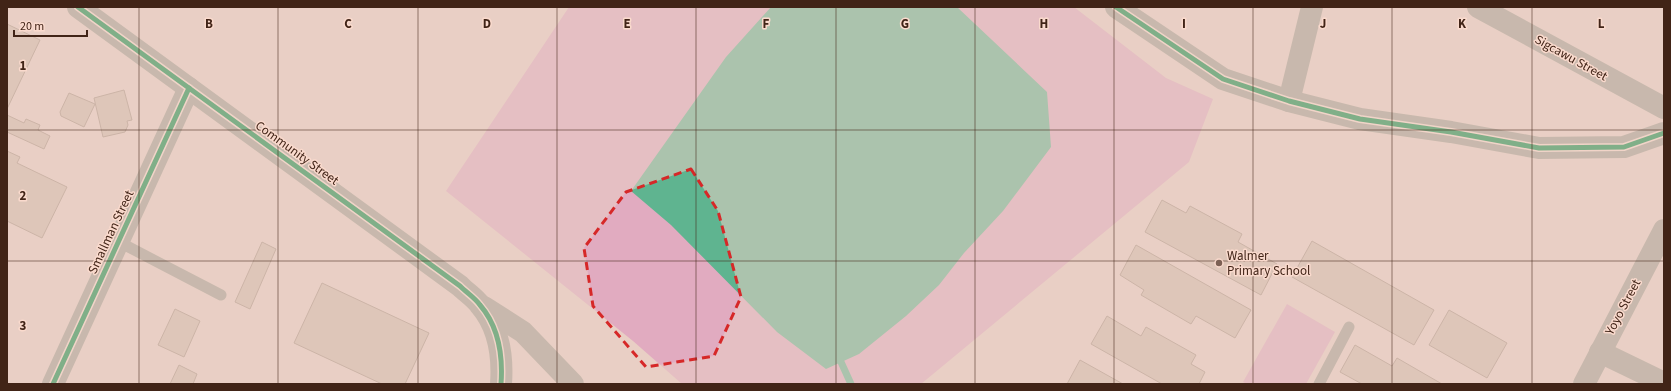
<svg xmlns="http://www.w3.org/2000/svg" width="1671" height="391" viewBox="0 0 1671 391" font-family="'Source Sans 3',sans-serif">
<rect width="100%" height="100%" fill="#e9cfc5"/>
<!-- green -->
<g fill="#e1abc0">
<polygon points="569,7 1074,7 1166,78 1213,99 1189,162 921,384 682,384 633,341 446,191"/>
<polygon points="1287,304 1335,332 1306,384 1247,384 1243,382"/>
</g>
<!-- water -->
<polygon fill="#5fb490" points="771,7 957,7 1047,92 1051,147 1003,211 964,253 939,285 906,316 859,354 826,369 777,332 671,225 631,191 726,57"/>
<g fill="none" stroke-linecap="round" stroke-linejoin="round">
<!-- stream -->
<polyline stroke="#5fb490" stroke-width="7" points="841,362 851,384"/>
</g>
<!-- building -->
<g fill="#d1baaa" stroke="#a99384">
<polygon points="7,24 40,40 7,109"/>
<polygon points="124,90 132,120 127,121 128,125 125,132 103,137 94,98"/>
<polygon points="69,93 95,104 84,127 61,116 60,112"/>
<polygon points="7,115 24,123 26,119 40,125 38,130 50,136 44,149 7,132"/>
<polygon points="7,151 20,157 17,163 67,187 42,238 7,221"/>
<polygon points="1162,200 1186,213 1190,206 1242,234 1238,242 1277,264 1261,295 1145,232"/>
<polygon points="1312,241 1434,310 1414,345 1292,277"/>
<polygon points="262,242 276,249 250,309 235,302"/>
<polygon points="1136,245 1251,310 1235,338 1196,316 1191,324 1141,295 1144,290 1120,275"/>
<polygon points="322,283 429,333 405,384 382,384 294,343"/>
<polygon points="175,309 200,321 184,357 158,345"/>
<polygon points="1449,310 1507,343 1487,378 1429,345"/>
<polygon points="1107,316 1141,336 1146,327 1196,355 1191,364 1205,372 1199,384 1162,384 1091,344"/>
<polygon points="1355,345 1392,366 1397,358 1442,384 1362,384 1340,372"/>
<polygon points="1080,360 1123,384 1067,384"/>
<polygon points="179,365 197,374 193,384 170,384"/>
</g>
<g fill="none" stroke-linecap="round" stroke-linejoin="round">
<!-- lane -->
<g stroke="#a19c90" stroke-width="11">
<polyline points="119,242 221,295"/>
<polyline points="1319,384 1349,327"/>
</g>
<!-- street -->
<g stroke="#a19c90" stroke-width="22">
<path d="M78,7L460,286C467,293 475,298 480,305C499,327 503,356 501,384"/>
<polyline points="1116,7 1223,79 1289,101 1360,119 1451,132 1539,148 1624,147 1664,133"/>
<polyline points="1478,7 1664,108"/>
<polyline points="1289,101 1312,7"/>
<polyline points="484,307 523,332 573,384"/>
<polyline points="1600,352 1664,383"/>
<polyline points="53,384 189,88"/>
<polyline points="1584,384 1664,230"/>
</g>
<defs>
<g id="cycleway">
<path d="M78,7L460,286C467,293 475,298 480,305C499,327 503,356 501,384"/>
<polyline points="1116,7 1223,79 1289,101 1360,119 1451,132 1539,148 1624,147 1664,133"/>
<polyline points="53,384 189,88"/>
</g>
</defs>
<!-- cycleway casing -->
<use href="#cycleway" stroke="#fadacd" stroke-width="8"/>
<!-- cycleway -->
<use href="#cycleway" stroke="#00873e" stroke-width="5"/>
</g>
<!-- marked area -->
<path d="M0 0H1671V391H0ZM691,169L718,211L741,297L714,356L646,367L593,306L584,248L626,192Z" fill="#e9cfc5" fill-opacity=".55" fill-rule="evenodd"/>
<path fill="none" stroke="#d62828" stroke-width="3" stroke-dasharray="8 5" stroke-linejoin="round" d="M691,169L718,211L741,297L714,356L646,367L593,306L584,248L626,192Z"/>
<!-- grid -->
<path fill="none" stroke="#412417" stroke-width="1" stroke-opacity="0.55" d="M139,7V384M278,7V384M418,7V384M557,7V384M696,7V384M836,7V384M975,7V384M1114,7V384M1253,7V384M1392,7V384M1532,7V384M7,130H1664M7,261H1664"/>
<!-- markers -->
<circle fill="#7c6054" stroke="#fadacd" stroke-width="1.5" cx="1219" cy="263" r="4"/>
<g text-anchor="middle" dominant-baseline="central" stroke-width="3" stroke-linejoin="round" paint-order="stroke">
<!-- street labels -->
<g font-size="13" fill="#412417" stroke="#fadacd">
<text transform="translate(1571 58) rotate(29)">Sigcawu Street</text>
<text transform="translate(297 153) rotate(36)">Community Street</text>
<text transform="translate(111 232) rotate(-65)">Smallman Street</text>
<text transform="translate(1623 307) rotate(-62)">Yoyo Street</text>
</g>
<!-- poi labels -->
<g font-size="13" fill="#412417" stroke="#fadacd" text-anchor="start">
<text x="1227" y="256">Walmer<tspan x="1227" dy="15">Primary School</tspan></text>
</g>
</g>
<g font-size="13" text-anchor="middle" font-weight="bold" fill="#412417" stroke="#fadacd" stroke-width="3" stroke-linejoin="round" paint-order="stroke">
<text x="209" y="28">B</text>
<text x="348" y="28">C</text>
<text x="487" y="28">D</text>
<text x="627" y="28">E</text>
<text x="766" y="28">F</text>
<text x="905" y="28">G</text>
<text x="1044" y="28">H</text>
<text x="1184" y="28">I</text>
<text x="1323" y="28">J</text>
<text x="1462" y="28">K</text>
<text x="1601" y="28">L</text>
<text x="23" y="70">1</text>
<text x="23" y="200">2</text>
<text x="23" y="330">3</text>
</g>
<!-- border -->
<rect width="1671" height="391" fill="none" stroke="#412417" stroke-width="16"/>
<!-- scale -->
<path d="M14 30v6h73v-6" fill="none" stroke="#412417" stroke-width="2"/>
<text x="20" y="30" font-size="12" fill="#412417" stroke="#fadacd" stroke-width="3" paint-order="stroke">20 m</text>
</svg>
